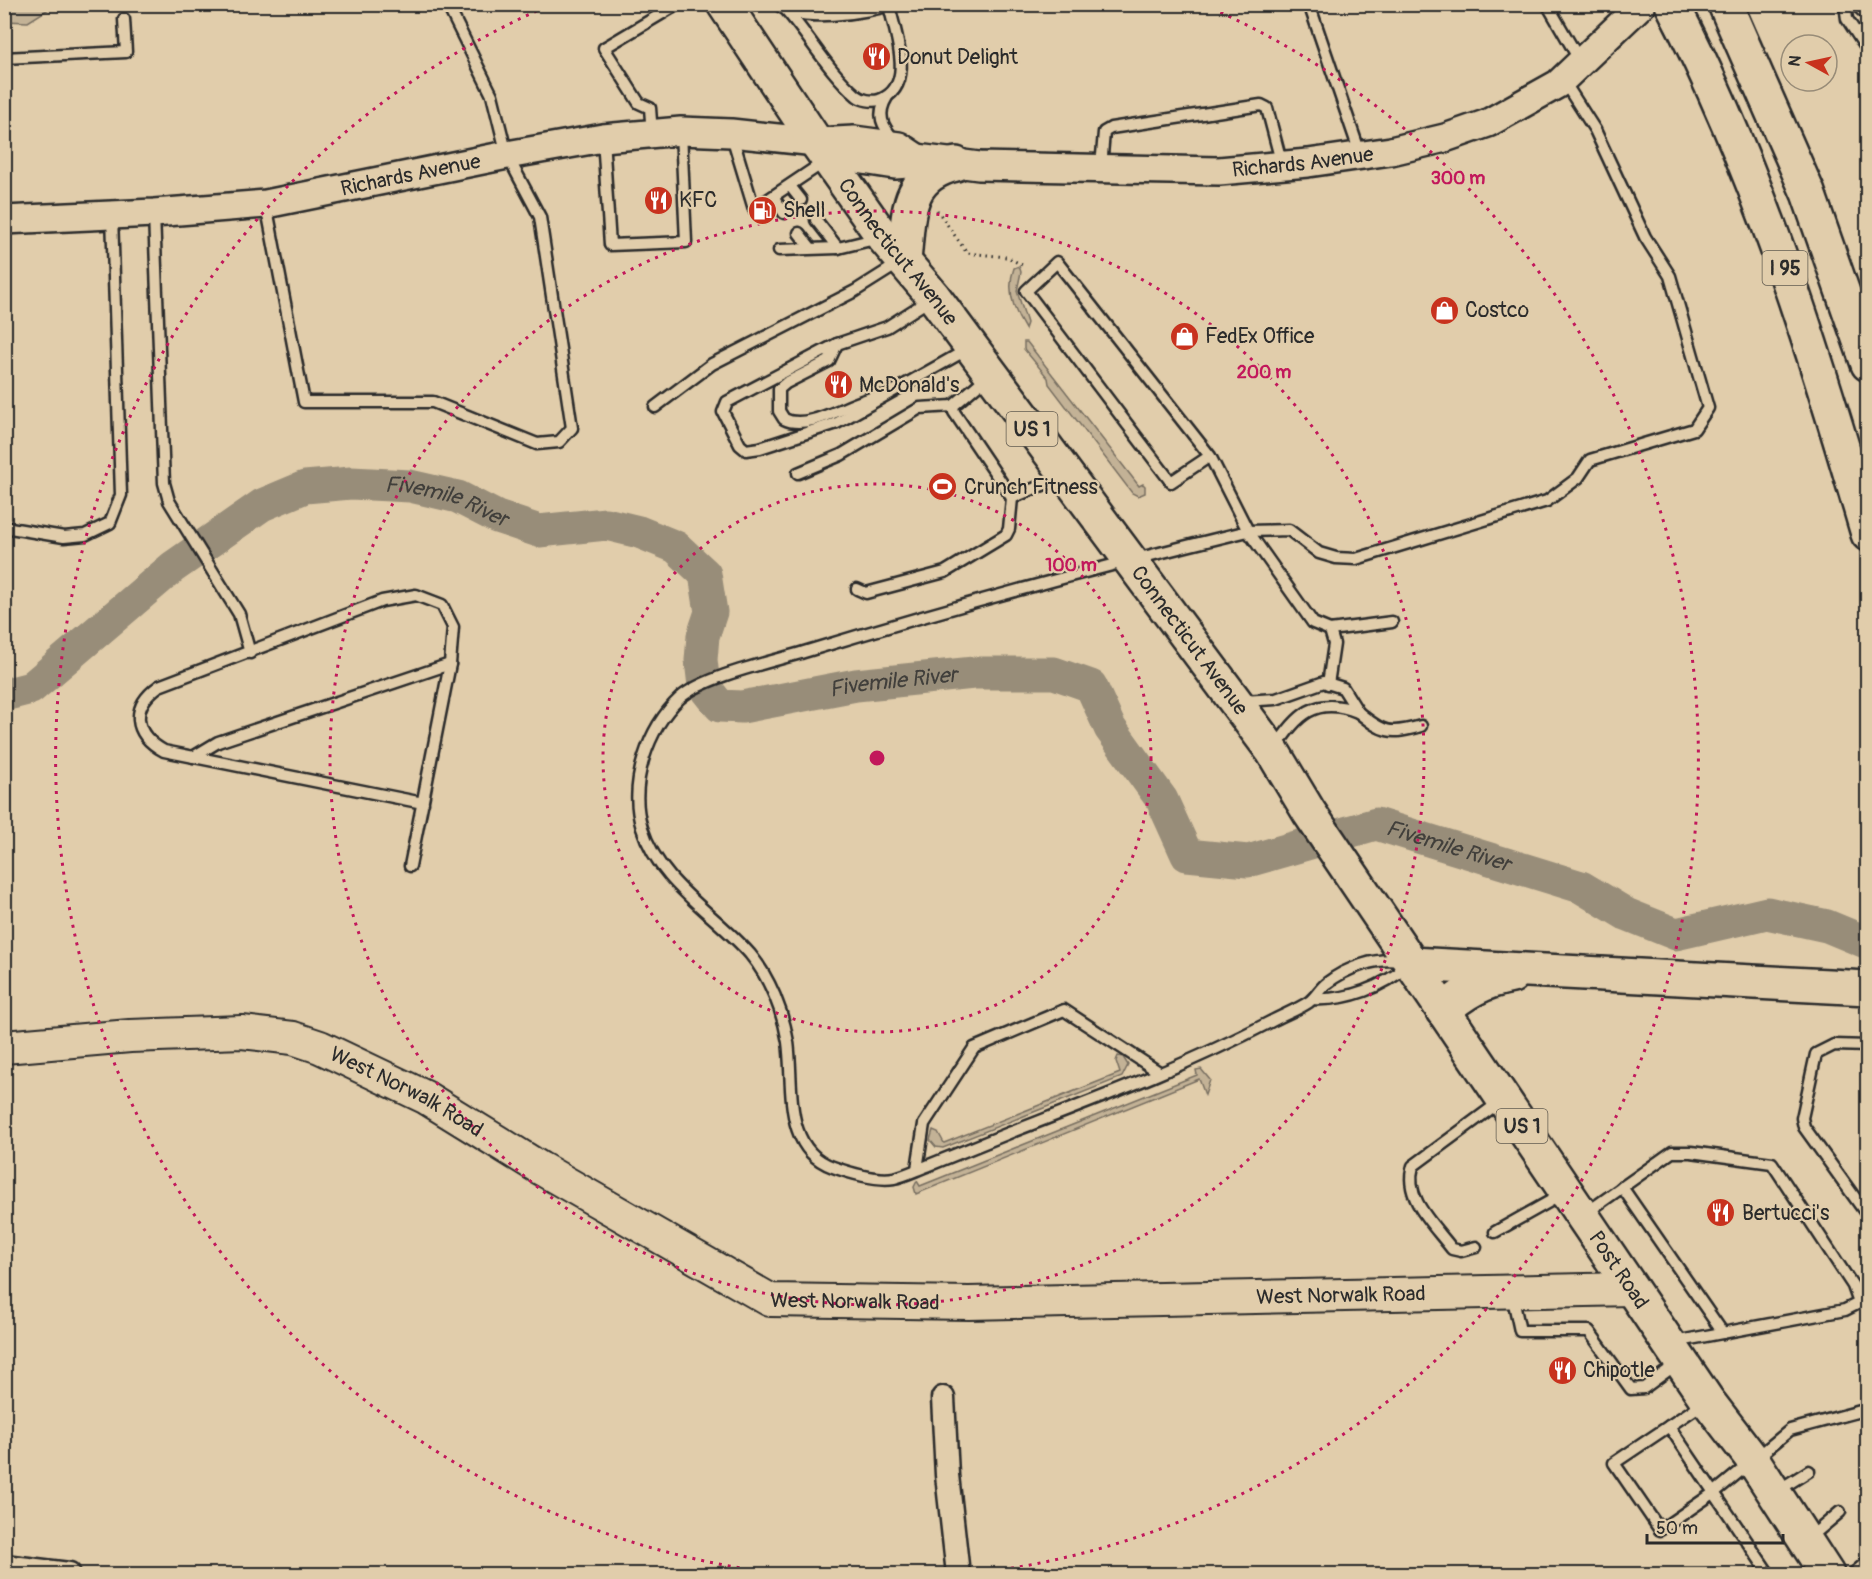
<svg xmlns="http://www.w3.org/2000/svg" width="1872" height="1579" viewBox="0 0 1872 1579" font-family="Pangolin,sans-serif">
<rect width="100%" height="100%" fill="#e1cdab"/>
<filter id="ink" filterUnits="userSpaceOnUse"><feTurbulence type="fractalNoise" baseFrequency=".0167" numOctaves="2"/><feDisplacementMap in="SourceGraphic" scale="12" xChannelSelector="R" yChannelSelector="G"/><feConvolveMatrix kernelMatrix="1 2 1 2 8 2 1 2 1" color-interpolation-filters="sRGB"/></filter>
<g filter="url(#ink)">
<!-- green -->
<g fill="#c3b296" stroke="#776e60" stroke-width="1.5">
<polygon points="4,5 5,4 55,5 28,22 5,21"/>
<path d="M1019,266L1021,272L1017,291L1027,323L1025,329C1013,310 1006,290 1014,268Z"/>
<polygon points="1024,342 1027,342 1139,486 1143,484 1145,486 1145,493 1138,496 1132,493 1049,384 1048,378 1024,349"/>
<polygon points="1118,1056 1123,1057 1128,1065 1122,1077 943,1148 936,1147 930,1140 933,1130 938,1132 944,1143 1120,1073 1116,1061"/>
<polygon points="1201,1069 1210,1080 1205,1095 1199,1079 916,1194 914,1187 917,1181 920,1186 1197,1075 1196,1070"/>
</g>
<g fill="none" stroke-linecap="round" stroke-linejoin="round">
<!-- river -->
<path stroke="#988d79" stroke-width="33" id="s1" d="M4,695L31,688L173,567L262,505L305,487L351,483L410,486L458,497L497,517L539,531L606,524L639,532L676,547L705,574L711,612L703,636L701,660L704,686L720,706L742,707L856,685L974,673H1054L1091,686L1110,728L1162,800L1187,855L1248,861L1376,824L1581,887L1626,914L1676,934L1767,913L1827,926L1868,943"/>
<defs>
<g id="service">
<path d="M778,4C797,24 868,13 892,4"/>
<polyline points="1309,4 1361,156"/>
<polyline points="1547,4 1580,61"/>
<polyline points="1845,4 1847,19 1868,51"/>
<polyline points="1855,4 1868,16"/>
<path d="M787,11C811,39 829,72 857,96C862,100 872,102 879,100C917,87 895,34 889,5"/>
<polyline points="4,58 126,52 124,19"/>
<path d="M887,97C876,115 882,126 895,141"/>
<polyline points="652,134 650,108 639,103 604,48 678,4"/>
<polyline points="732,136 754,209 824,162"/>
<polyline points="603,138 610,245 686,242 681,132"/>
<polyline points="1101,167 1104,132 1111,128 1261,105 1267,108 1282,165"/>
<polyline points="790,186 801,200"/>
<polyline points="774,198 784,213"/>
<polyline points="266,204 304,402 433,402 537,444 559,442 572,428 540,217 507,155 492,95 447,4"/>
<polyline points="154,214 164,483 169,501 239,614 250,653"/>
<polyline points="816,220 838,248"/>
<polyline points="799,233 810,247"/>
<polyline points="779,250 838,248 879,238"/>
<polyline points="931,299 887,327 837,344 727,402 723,412 740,445 746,450 760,448 837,423 968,349"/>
<path d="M837,344L829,361L786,383L779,389V411L784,419C810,432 851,400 880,396"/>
<polyline points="988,376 953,406 954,412 1012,498 1064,476"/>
<polyline points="655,407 712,364 855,291 901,262"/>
<polyline points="1210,456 1171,482 1026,291 1057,262 1210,456 1248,531 1313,623 1330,630 1392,622"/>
<polyline points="798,473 841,455 920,408 953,406"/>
<polyline points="4,527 64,537 85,535 110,523 121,495 112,215"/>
<polyline points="857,589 866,593 945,572 1006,535 1009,529 1012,498"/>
<polyline points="1328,684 1334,644 1330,630"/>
<path d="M1243,701L1276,699L1324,682L1343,688L1358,712C1316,695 1296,715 1275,749"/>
<path d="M1358,712C1383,733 1390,735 1421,726"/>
<polyline points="193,757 218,742 450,664"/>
<path d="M410,866L450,664L453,627L442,605L416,595L382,601L159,686C130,707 133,734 164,751L423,803"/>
<path d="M1402,962C1378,956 1346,968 1327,983C1320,988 1316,997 1309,1002C1297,1010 1283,1015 1270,1022C1186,1066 1097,1099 1009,1133C982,1144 954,1155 927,1166C916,1170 904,1176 894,1178C876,1181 850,1173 833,1167C782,1149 794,1085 788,1042C783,1012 770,978 750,954C714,913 659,883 642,828C628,784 648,728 680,698C705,676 771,662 804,652C951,607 1099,567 1248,531L1289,530L1319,553L1336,558L1356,559L1547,501L1578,478L1590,460L1694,429L1708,408L1670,276L1645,237L1595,130L1563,80"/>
<path d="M1313,999C1347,1001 1383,987 1409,965"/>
<polyline points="1868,1046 1834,1045 1816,1054 1802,1118 1804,1127 1868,1216"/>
<polyline points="917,1169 924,1124 974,1048 1064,1010 1159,1072"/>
<polyline points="1622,1187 1723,1333"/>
<polyline points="1586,1213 1672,1152 1691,1152 1772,1163 1853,1286 1859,1303 1845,1310 1674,1342"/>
<polyline points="1495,1232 1563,1194"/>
<path d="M1476,1247L1461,1251L1452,1249C1434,1225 1403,1198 1413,1166L1501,1101"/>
<polyline points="1512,1294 1520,1331 1589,1331 1631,1389 1644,1388 1678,1363"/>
<polyline points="1705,1402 1614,1463 1660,1530 1715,1492 1790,1430 1868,1409"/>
<polyline points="1669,1426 1769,1574"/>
<polyline points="1777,1491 1809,1471"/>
<polyline points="1807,1540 1840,1512"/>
<polyline points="1853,1574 1868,1561"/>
</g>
<g id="minor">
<polyline points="943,1398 947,1475 958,1574"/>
<polyline points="4,1566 69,1574"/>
</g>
<g id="tertiary">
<path id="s2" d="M850,158L895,165L907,164L917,158L979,166L1219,171L1308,163L1391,151L1445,138L1488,123L1558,84L1642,4"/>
<path id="s3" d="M4,220L154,213L266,204L507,155L603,138L681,131L731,133L816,142L854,140L899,146L917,158"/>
</g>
<g id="secondary">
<path id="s4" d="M4,1047L130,1036L242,1032L293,1038L320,1047L425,1097L540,1168L770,1300L969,1303L1631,1289"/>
</g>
<g id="primary">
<path id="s5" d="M724,4L816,142L883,237L934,297L1273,752L1309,812L1707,1400L1753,1460L1827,1574"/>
<path d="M904,260C909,216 904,176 956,164"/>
</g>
<g id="motorway">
<path d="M1672,4C1759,172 1815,352 1868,534"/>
<polyline points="1725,4 1808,193 1868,364"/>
<polyline points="1411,964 1868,988"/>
<path d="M1443,1011C1464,992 1484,981 1512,976"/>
</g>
</defs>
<!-- service casing -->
<use href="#service" stroke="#2b2b2b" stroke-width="15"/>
<!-- minor casing -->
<use href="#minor" stroke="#2b2b2b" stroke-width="27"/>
<!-- tertiary casing -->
<use href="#tertiary" stroke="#2b2b2b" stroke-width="32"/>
<!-- secondary casing -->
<use href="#secondary" stroke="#2b2b2b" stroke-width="36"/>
<!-- primary casing -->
<use href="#primary" stroke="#2b2b2b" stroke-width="38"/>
<!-- motorway casing -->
<use href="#motorway" stroke="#2b2b2b" stroke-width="38"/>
<!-- path -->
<polyline stroke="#2b2b2b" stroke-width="3" stroke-dasharray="1.5 4.5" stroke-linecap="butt" points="937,210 967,253 1007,257 1022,265"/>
<!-- service -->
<use href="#service" stroke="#e1cdab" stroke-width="10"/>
<!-- minor -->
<use href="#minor" stroke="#e1cdab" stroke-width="22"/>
<!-- tertiary -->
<use href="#tertiary" stroke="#e1cdab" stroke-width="27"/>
<!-- secondary -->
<use href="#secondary" stroke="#e1cdab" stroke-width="32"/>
<!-- primary -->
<use href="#primary" stroke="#e1cdab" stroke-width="33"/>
<!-- motorway -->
<use href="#motorway" stroke="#e1cdab" stroke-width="33"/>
</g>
</g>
<!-- distance rings -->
<g fill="none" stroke="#c2185b" stroke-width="3" stroke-dasharray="3 6">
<circle cx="877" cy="758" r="274"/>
<circle cx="877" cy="758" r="547"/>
<path d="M784 1574A821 821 0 0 1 550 5M1204 5A821 821 0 0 1 970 1574"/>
</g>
<!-- icons -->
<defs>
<symbol id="restaurant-disc" viewBox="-11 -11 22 22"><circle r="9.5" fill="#c8321e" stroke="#e1cdab"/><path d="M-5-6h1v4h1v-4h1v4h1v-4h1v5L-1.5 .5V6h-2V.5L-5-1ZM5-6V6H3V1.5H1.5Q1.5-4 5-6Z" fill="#fff"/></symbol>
<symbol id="fuel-disc" viewBox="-11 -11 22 22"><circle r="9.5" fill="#c8321e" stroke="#e1cdab"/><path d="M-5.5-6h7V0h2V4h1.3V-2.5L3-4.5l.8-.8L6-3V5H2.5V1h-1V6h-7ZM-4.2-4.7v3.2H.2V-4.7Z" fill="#fff"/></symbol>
<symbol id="shop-disc" viewBox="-11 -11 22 22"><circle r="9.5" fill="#c8321e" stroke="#e1cdab"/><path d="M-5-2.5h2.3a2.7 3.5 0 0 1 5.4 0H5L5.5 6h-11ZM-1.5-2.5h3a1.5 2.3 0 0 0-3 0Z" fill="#fff"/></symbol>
<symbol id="stadium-disc" viewBox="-11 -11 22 22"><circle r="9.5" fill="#c8321e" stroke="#e1cdab"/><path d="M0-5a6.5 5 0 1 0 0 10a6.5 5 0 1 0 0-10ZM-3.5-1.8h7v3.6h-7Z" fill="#fff"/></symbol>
</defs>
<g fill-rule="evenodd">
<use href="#restaurant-disc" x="860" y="40" width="33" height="33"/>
<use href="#restaurant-disc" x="642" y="184" width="33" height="33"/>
<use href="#fuel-disc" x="746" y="194" width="33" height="33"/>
<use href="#shop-disc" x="1428" y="294" width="33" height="33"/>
<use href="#shop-disc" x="1168" y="320" width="33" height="33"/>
<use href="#restaurant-disc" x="822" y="368" width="33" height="33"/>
<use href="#stadium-disc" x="926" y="470" width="33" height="33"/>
<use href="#restaurant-disc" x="1704" y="1196" width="33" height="33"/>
<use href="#restaurant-disc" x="1546" y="1354" width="33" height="33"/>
</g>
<g text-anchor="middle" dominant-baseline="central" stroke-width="4.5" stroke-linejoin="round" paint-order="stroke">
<!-- shield labels -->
<g fill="#e1cdab" stroke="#625c51" stroke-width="1.5">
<rect x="1762.5" y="251" width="45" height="34" rx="4.5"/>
<rect x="1006.5" y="412" width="51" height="34" rx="4.5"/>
<rect x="1496.5" y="1109" width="51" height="34" rx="4.5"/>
</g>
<g font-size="20" font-weight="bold" fill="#2b2b2b">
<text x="1785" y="268">I 95</text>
<text x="1032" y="429">US 1</text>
<text x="1522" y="1126">US 1</text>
</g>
<!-- poi labels -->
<g font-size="21" fill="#2b2b2b" stroke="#e1cdab" text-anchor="start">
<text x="897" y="57">Donut Delight</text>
<text x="679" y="200">KFC</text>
<text x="783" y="210">Shell</text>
<text x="1465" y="310">Costco</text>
<text x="1205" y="336">FedEx Office</text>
<text x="859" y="385">McDonald's</text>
<text x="964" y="487">Crunch Fitness</text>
<text x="1742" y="1213">Bertucci's</text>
<text x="1583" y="1370">Chipotle</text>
</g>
<!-- street labels -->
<g font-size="21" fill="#2b2b2b" stroke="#e1cdab">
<text stroke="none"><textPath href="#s2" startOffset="456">Richards Avenue</textPath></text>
<text stroke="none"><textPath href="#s3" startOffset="410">Richards Avenue</textPath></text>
<text stroke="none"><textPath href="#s5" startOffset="303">Connecticut Avenue</textPath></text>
<text stroke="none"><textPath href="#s5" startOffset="789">Connecticut Avenue</textPath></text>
<text stroke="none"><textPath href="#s4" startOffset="416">West Norwalk Road</textPath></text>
<text stroke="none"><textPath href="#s5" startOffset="1551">Post Road</textPath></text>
<text stroke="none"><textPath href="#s4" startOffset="1406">West Norwalk Road</textPath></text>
<text stroke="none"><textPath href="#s4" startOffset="920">West Norwalk Road</textPath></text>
</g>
<!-- water labels -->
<g font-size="22" font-style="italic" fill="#413f3b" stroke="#e1cdab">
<text stroke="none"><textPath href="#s1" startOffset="514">Fivemile River</textPath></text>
<text stroke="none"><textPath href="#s1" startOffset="1108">Fivemile River</textPath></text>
<text stroke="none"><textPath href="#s1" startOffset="1774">Fivemile River</textPath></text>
</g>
</g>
<circle cx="877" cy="758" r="9" fill="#c2185b" stroke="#e1cdab" stroke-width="3"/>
<g font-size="18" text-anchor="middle" font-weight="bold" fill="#c2185b" stroke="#e1cdab" stroke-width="4.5" stroke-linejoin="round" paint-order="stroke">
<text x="1458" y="184">300 m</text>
<text x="1264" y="378">200 m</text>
<text x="1071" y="571">100 m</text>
</g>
<!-- margin -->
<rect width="1872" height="1579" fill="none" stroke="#e1cdab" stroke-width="24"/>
<rect x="12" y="12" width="1848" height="1555" fill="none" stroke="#2b2b2b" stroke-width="2" filter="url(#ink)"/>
<!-- north arrow -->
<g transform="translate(1809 63) rotate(278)"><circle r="28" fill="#e1cdab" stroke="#988c78" stroke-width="1.5"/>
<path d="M0-4.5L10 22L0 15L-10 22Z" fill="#c8321e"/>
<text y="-9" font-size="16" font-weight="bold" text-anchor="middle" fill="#2b2b2b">N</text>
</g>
<!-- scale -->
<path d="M1647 1534v9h136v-9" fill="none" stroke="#2b2b2b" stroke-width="3"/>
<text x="1656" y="1534" font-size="18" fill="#2b2b2b" stroke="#e1cdab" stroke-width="4.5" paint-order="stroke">50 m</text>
</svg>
